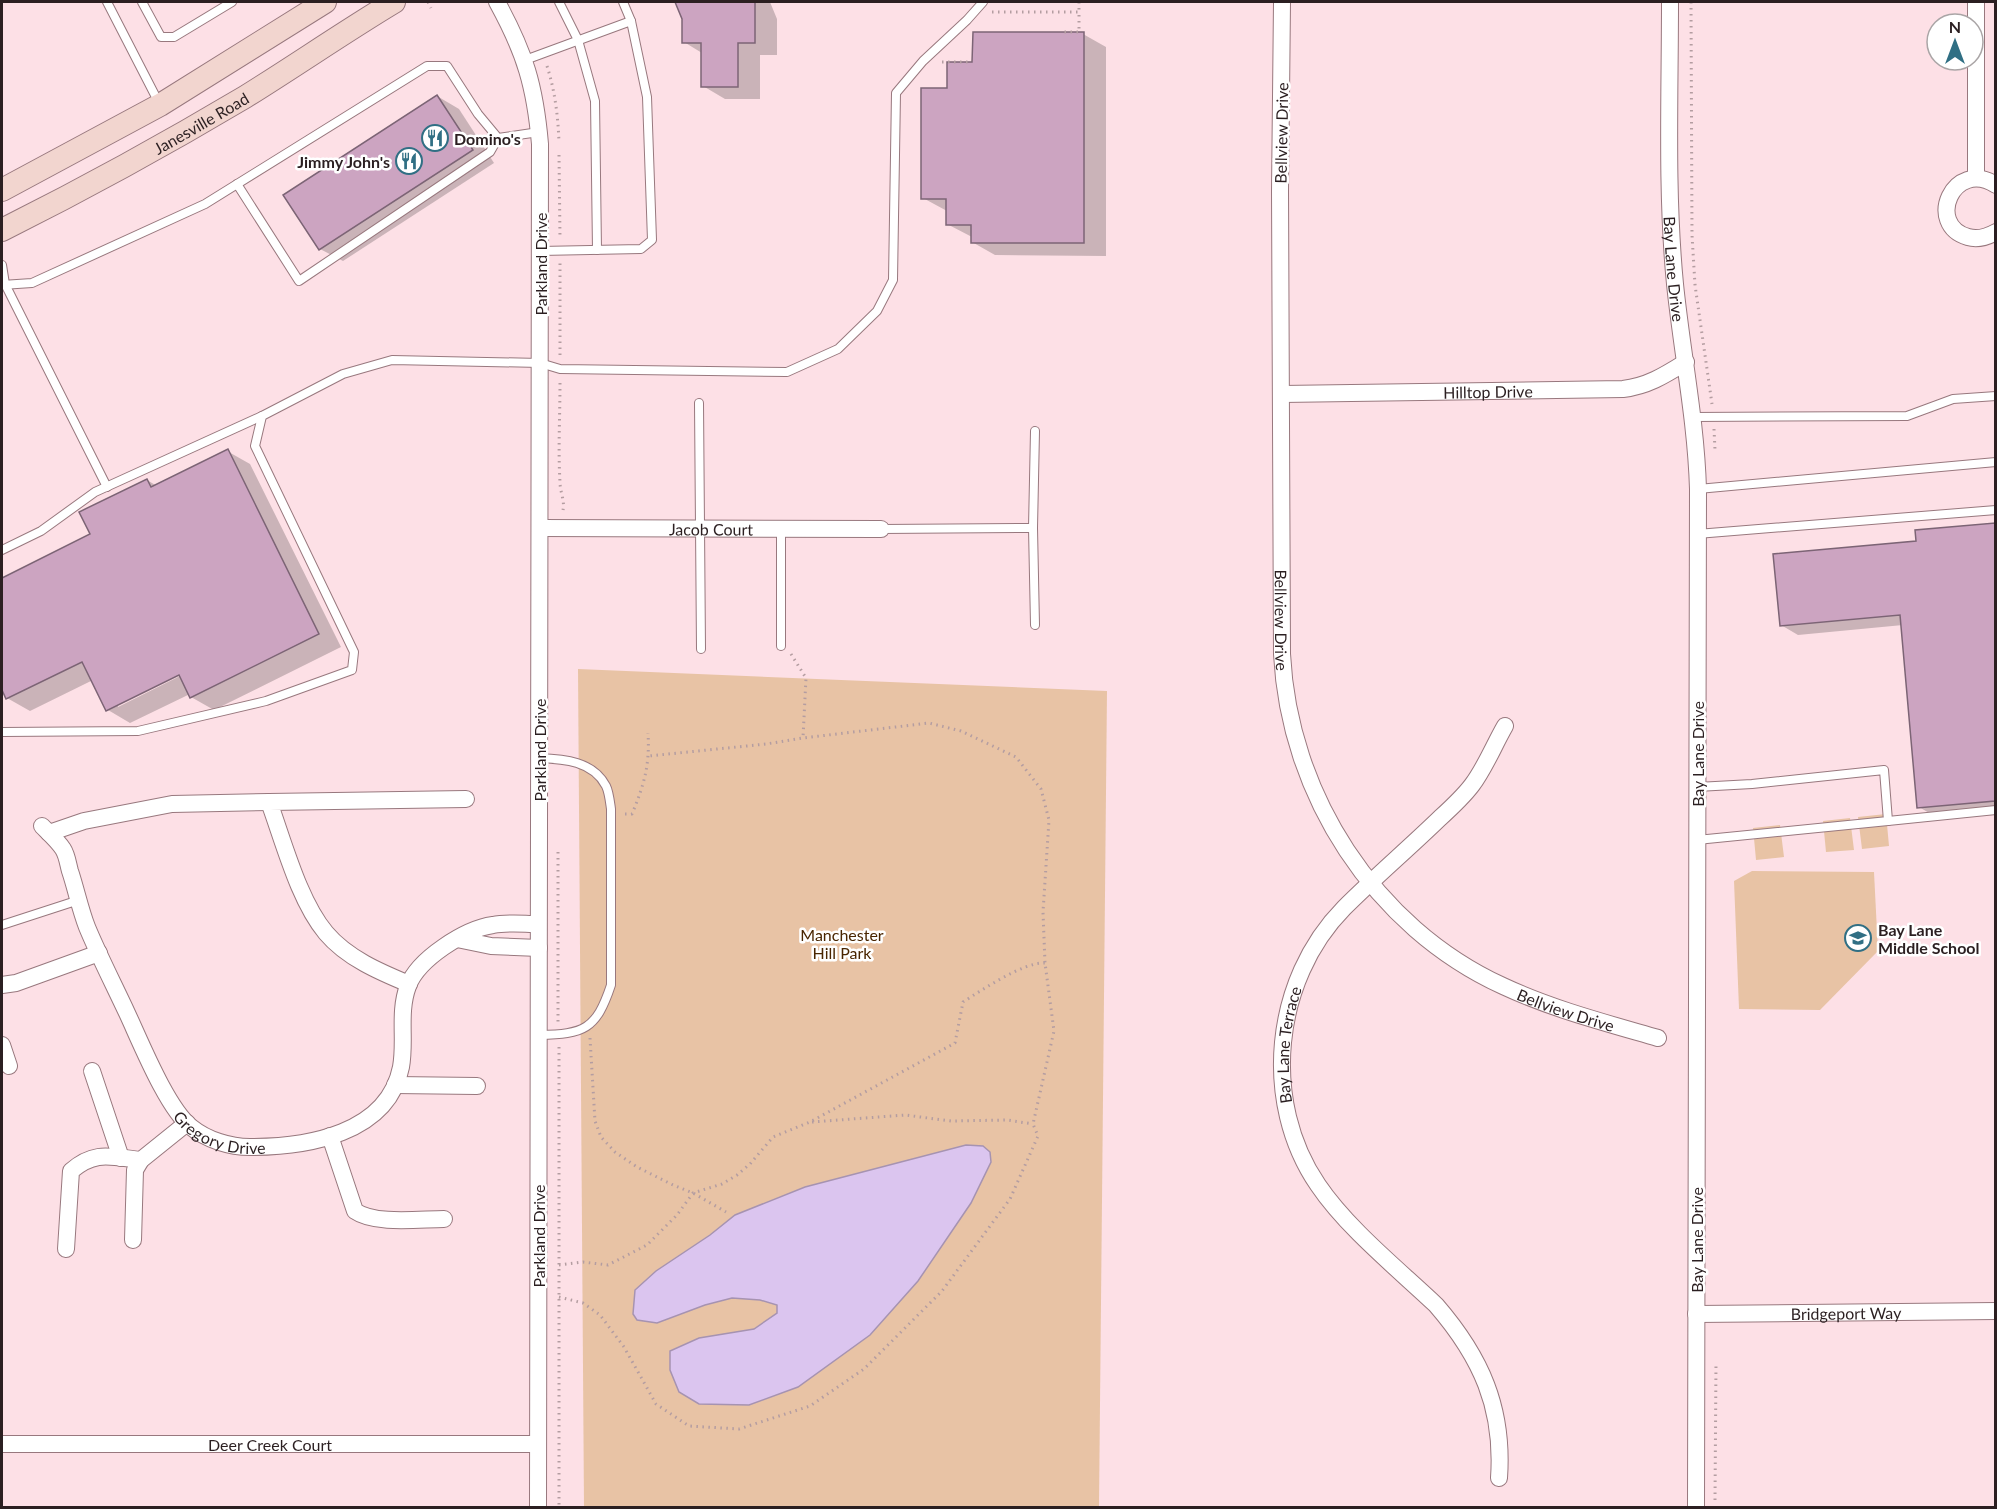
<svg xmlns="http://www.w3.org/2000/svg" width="1997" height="1509" viewBox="0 0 1997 1509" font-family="Lato,sans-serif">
<rect width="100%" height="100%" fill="#fde0e6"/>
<!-- green -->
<g fill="#e8c3a5">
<polygon points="578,669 1107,691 1099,1507 584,1507"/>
<polygon points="1886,814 1889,846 1862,849 1858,817"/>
<polygon points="1850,818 1854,850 1826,852 1823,821"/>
<polygon points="1780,825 1784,857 1756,860 1753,828"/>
<polygon points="1752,871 1874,872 1878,951 1820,1010 1739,1009 1734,881"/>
</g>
<!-- water -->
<polygon fill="#dbc5ef" stroke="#a693b1" stroke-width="1.5" points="966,1145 983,1146 990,1152 991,1162 971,1203 918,1281 870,1335 798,1387 749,1405 699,1404 679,1392 670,1370 670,1351 699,1338 754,1329 777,1313 777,1305 760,1300 732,1298 705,1305 657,1323 637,1320 633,1314 635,1290 656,1271 710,1235 735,1215 805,1187"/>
<!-- shadow -->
<g fill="#0003" fill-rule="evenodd">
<polygon points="676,2 770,2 777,19 777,55 760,55 760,99 725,99 703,86 702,53 684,42 683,19"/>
<polygon points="1083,34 1106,47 1106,256 995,255 972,242 972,237 947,224 947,211 923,198 949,89 974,63"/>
<polygon points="437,96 459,109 494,163 343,261 320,249"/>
<path d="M227,451L250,464L341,647L214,710L191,697L190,694L130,723L108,710L93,680L30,711L7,698L2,686V580L92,535L147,480L157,486ZM185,671L186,673L118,707V703Z"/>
<polygon points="1996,524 1996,811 1936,817 1919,807 1903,625 1798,635 1781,625 1918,543 1917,531"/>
</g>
<!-- building -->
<g fill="#cca4c1" stroke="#7c6475" stroke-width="1.5">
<polygon points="675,2 755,2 755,43 738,43 738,87 701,87 701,43 682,43 682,19"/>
<polygon points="973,32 1084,32 1084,243 971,243 971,225 946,225 946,199 921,199 921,88 947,88 947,62 972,62"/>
<polygon points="437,95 473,150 319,250 283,195"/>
<polygon points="228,449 319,634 190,698 179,675 106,711 82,662 6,699 2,690 2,578 90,534 79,512 147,479 151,487"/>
<polygon points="1995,523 1995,801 1917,808 1900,615 1780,626 1773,554 1916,541 1915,530"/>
</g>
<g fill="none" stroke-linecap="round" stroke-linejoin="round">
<defs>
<g id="service">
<polyline points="107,2 159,103"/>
<polyline points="142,2 161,37 174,37 232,2"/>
<polyline points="559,2 578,40 595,101 597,250"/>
<polyline points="623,2 631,21"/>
<polyline points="525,60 631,21 647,97 652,240 641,249 540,251"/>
<polyline points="237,184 299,281 490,152 498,138"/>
<polyline points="2,265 5,284 107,487"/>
<polyline points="2,285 32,283 205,204 427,66 447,66 478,114 498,138 539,132"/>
<polyline points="699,403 701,649"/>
<polyline points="1693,417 1907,416 1953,399 1996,396"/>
<polyline points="1698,489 1996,462"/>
<polyline points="1033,528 1035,625"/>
<polyline points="881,529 1033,528 1035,431"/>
<polyline points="1697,534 1996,510"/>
<polyline points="2,550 41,531 95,492 262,416"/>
<polyline points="781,646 781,529"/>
<polyline points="2,732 138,731 266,701 352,670 354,652 255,446 262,416 343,374 392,360 540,363 560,369 787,372 838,349 877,311 893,280 896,93 923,61 967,20 983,2"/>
<polyline points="1888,821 1996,810"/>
<polyline points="1697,840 1888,821 1884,770 1752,784 1697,787"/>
<polyline points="2,925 79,900"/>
<path d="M539,1035C584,1034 596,1030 611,985V809C610,802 609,792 606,786C593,761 564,759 539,758"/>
</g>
<g id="minor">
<path d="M497,2C525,53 535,86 540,144L538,1508"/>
<path id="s1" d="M1282,2L1280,191L1282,654C1289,794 1374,927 1503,986C1552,1009 1606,1023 1658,1038"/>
<path id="s2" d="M1670,2C1670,96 1666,191 1675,284C1682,353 1696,420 1698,489L1696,1508"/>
<polyline points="1976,178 1976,2"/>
<path d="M1996,185C1953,158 1925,225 1968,237C1978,240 1987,237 1996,232"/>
<path id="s3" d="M1282,394L1623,389C1648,386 1665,375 1686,362"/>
<path id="s4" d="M540,528L881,529"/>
<path id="s5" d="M42,826C49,833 58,841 63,849C67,855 68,864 70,871C76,889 80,909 87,927C99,956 114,985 127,1013C141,1043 167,1108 191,1127C207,1140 230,1147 250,1147C307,1147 388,1134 401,1067C406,1040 398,1013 408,986C418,959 465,929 493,925C507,922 524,924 538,924"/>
<polyline points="49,833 84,821 172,804 269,802"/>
<polyline points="457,939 491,946 539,948"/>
<path d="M409,984C380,972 347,958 326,933C299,901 284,843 269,802L466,799"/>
<polyline points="2,985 16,983 99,953"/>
<polyline points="2,1045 9,1066"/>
<polyline points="92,1071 121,1158"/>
<polyline points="395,1085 477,1086"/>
<path d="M330,1136L355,1211C375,1225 420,1219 444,1219"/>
<polyline points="133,1240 135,1170 141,1160 187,1123"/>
<path d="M66,1249L71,1171C95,1150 111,1157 141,1160"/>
<path id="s6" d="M1696,1314L1996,1311"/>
<path id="s7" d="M2,1444H538"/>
<path id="s8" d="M1499,1478C1504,1408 1481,1357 1436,1305C1398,1269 1347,1228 1318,1185C1261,1102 1273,980 1344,908C1375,877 1408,849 1440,818C1451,808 1463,797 1472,785C1485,768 1494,745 1505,726"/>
</g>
<g id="secondary">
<polyline points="2,190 160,105 325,2"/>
<path id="s9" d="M2,230C84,189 166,144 245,97C295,66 344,32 394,2"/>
</g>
</defs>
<!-- service casing -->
<use href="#service" stroke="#98787e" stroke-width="10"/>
<!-- minor casing -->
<use href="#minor" stroke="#98787e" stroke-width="18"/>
<!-- secondary casing -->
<use href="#secondary" stroke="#98787e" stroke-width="24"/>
<!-- path -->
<g stroke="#b49da1" stroke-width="3" stroke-dasharray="1.5 4.5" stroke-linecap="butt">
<polyline points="428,2 431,8"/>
<polyline points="1079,2 1079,12"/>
<polyline points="1691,2 1692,235 1695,285 1712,404"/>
<polyline points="992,12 1079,12 1079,32 1063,32"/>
<polyline points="942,62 972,62"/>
<path d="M547,66C555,91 558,116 559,142"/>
<polyline points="559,155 560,238"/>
<polyline points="560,355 560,263"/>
<path d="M560,383C560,416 558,449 560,482C560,492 565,501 563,510"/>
<polyline points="1714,429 1715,450"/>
<polyline points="791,654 806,678 803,738"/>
<path d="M625,814H632C644,785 650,765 648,733"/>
<polyline points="558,852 558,1023"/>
<polyline points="590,1038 595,1121 601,1137 615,1152 637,1167 673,1185 693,1193 726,1212"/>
<polyline points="559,1047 559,1508"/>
<polyline points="812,1122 905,1115 951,1121 1007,1120 1033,1124"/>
<path d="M559,1265L583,1262L608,1265L647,1245L677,1215L693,1193L722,1184L737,1175L750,1164L773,1137L810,1122L955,1043L963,1002C982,990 1023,962 1045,963"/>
<polyline points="559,1297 583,1303 600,1315 624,1347 656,1404 689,1426 739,1429 810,1406 864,1369 942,1291 1010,1199 1038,1136 1033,1124 1054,1031 1045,963 1043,912 1049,820 1041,789 1016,757 961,731 929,723 803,738 766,744 649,756"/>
<polyline points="1715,1500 1716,1362"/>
</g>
<!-- service -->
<use href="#service" stroke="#fff" stroke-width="8"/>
<!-- minor -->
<use href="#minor" stroke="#fff" stroke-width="16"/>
<!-- secondary -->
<use href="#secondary" stroke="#f2d5cf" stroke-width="22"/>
</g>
<!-- icons -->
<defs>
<symbol id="restaurant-ring" viewBox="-11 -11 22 22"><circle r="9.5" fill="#fff" stroke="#306f84" stroke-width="1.5"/><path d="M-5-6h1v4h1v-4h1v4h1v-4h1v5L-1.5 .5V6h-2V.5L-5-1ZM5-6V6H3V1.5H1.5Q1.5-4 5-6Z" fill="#306f84"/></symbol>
<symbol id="school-ring" viewBox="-11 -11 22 22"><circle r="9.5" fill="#fff" stroke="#306f84" stroke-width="1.5"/><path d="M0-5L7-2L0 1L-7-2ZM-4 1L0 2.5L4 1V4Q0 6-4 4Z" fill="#306f84"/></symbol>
</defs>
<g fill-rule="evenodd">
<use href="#restaurant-ring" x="420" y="123" width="30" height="30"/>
<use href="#restaurant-ring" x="394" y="146" width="30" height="30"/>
<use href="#school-ring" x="1843" y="923" width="30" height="30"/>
</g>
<g text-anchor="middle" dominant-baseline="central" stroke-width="5" stroke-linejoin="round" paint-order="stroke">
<!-- street labels -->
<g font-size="16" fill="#2b1f21" stroke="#fff">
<text stroke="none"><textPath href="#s9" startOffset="226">Janesville Road</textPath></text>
<text transform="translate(1281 133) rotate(-89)">Bellview Drive</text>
<text transform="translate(540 264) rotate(-90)">Parkland Drive</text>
<text stroke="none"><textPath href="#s2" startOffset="267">Bay Lane Drive</textPath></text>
<text stroke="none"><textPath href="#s3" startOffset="206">Hilltop Drive</textPath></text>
<text stroke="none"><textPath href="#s4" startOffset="171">Jacob Court</textPath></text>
<text stroke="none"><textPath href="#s1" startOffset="618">Bellview Drive</textPath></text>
<text transform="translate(539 750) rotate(-90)">Parkland Drive</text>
<text transform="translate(1697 754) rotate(-90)">Bay Lane Drive</text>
<text stroke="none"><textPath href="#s1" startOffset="1138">Bellview Drive</textPath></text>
<text stroke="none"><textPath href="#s8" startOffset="506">Bay Lane Terrace</textPath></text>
<text stroke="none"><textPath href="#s5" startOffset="369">Gregory Drive</textPath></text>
<text transform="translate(538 1236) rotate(-90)">Parkland Drive</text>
<text transform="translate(1696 1240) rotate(-90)">Bay Lane Drive</text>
<text stroke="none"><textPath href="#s6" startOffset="150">Bridgeport Way</textPath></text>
<text stroke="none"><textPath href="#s7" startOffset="268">Deer Creek Court</textPath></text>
</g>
<!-- poi labels -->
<g font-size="16" font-weight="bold" fill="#2b1f21" stroke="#fff" text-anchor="start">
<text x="454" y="138">Domino's</text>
<text x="390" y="161" text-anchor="end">Jimmy John's</text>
<text x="1878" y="929">Bay Lane<tspan x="1878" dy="18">Middle School</tspan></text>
</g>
<!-- park labels -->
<g font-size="16" fill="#492500" stroke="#fff">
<text x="842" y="934">Manchester<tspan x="842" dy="18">Hill Park</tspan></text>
</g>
</g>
<!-- border -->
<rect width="1997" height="1509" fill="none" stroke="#2b1f21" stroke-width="6"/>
<!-- north arrow -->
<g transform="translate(1955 42)"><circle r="28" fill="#ffffff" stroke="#aaa5a6" stroke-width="1.5"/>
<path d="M0-4.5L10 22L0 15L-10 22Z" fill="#306f84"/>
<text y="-9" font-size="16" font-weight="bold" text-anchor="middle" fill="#2b1f21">N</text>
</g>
</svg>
